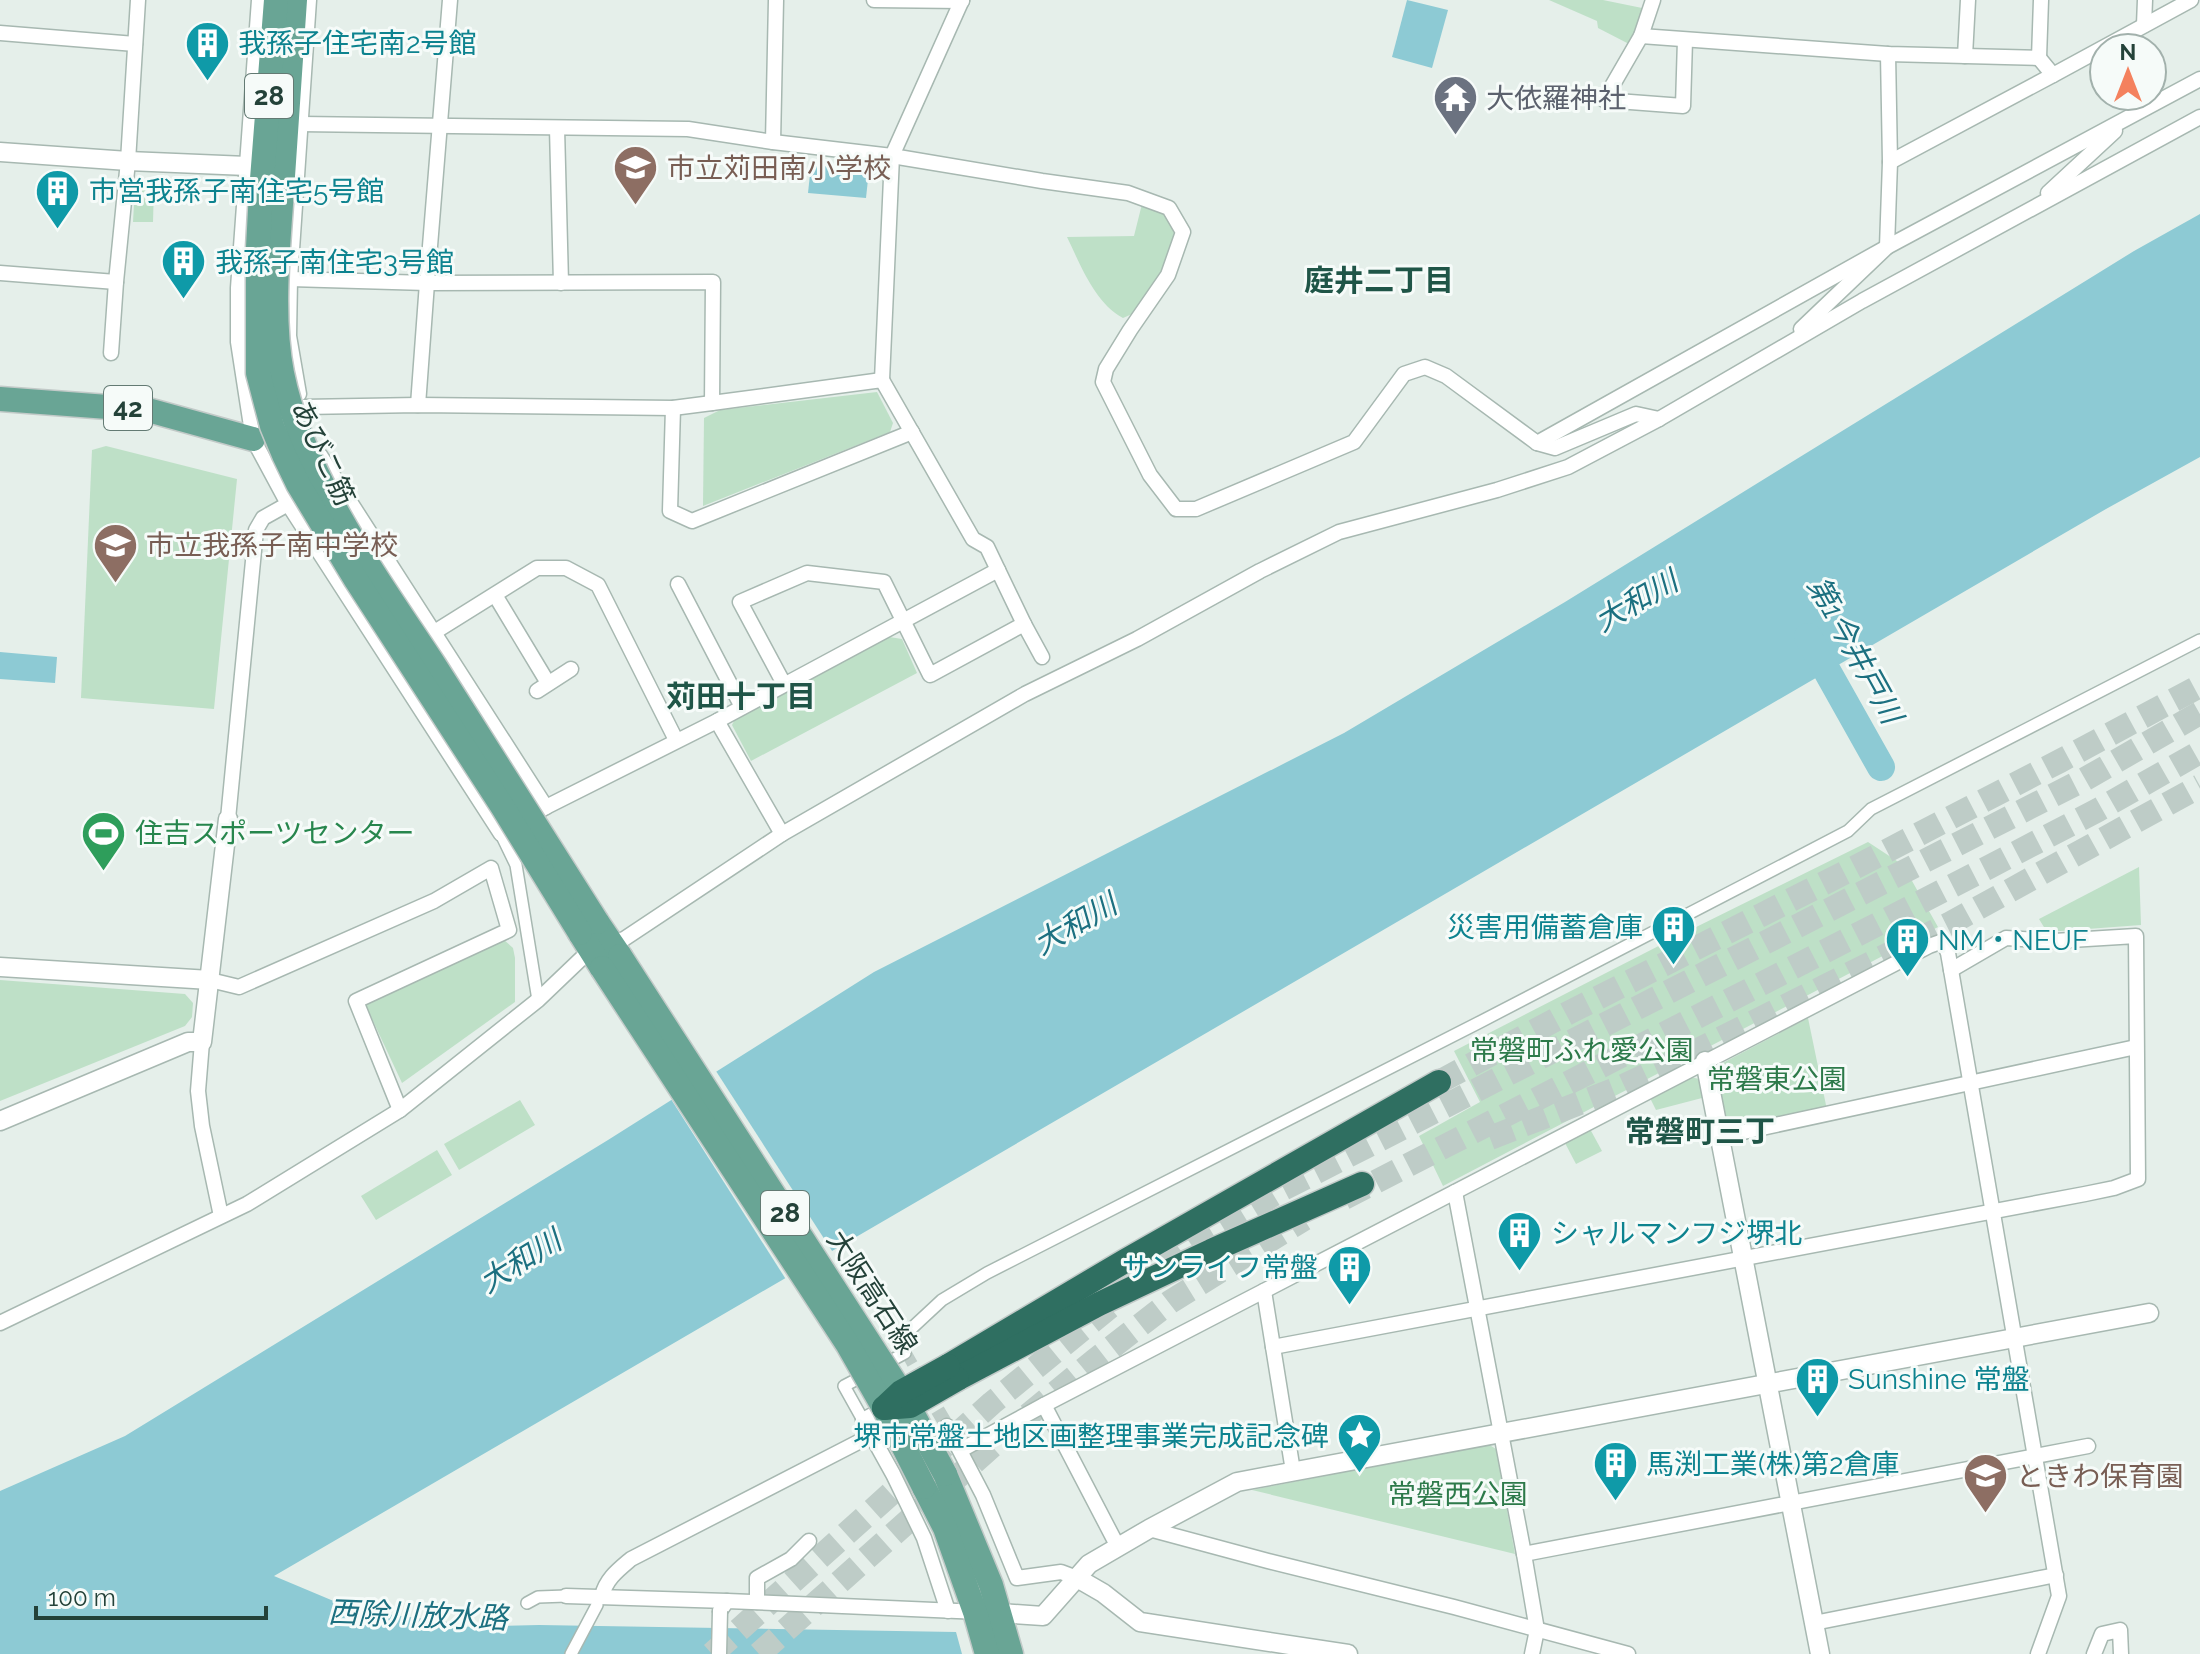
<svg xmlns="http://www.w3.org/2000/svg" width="2200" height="1654" viewBox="0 0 2200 1654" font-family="Raleway,'Noto Sans JP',sans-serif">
<rect width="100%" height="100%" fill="#e5efea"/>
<!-- green -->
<g fill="#bee0c7">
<polygon points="1549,0 1603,0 1647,9 1629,44 1598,28 1597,21"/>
<polygon points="135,185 154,186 153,222 133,222"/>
<path d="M1142,204L1162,211L1168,217L1173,227L1175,238L1162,270L1139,311L1123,318C1095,303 1081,266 1067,237L1134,236Z"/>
<polygon points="877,392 893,423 890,432 703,506 704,418 720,410"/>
<polygon points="106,446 237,479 214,709 81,698 92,450"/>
<polygon points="883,636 902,639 917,673 751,761 732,725 735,719"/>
<polygon points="1868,842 1903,865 1938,927 1443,1186 1419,1136 1480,1102 1454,1051 1680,935"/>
<polygon points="2139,867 2141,925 2047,932 2039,919"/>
<polygon points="503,939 513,948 515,958 515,1002 402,1083 366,1006 371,1001"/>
<polygon points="0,980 185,994 193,1003 192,1017 185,1026 0,1101"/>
<polygon points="1808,1018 1827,1110 1733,1130 1727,1126 1717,1073 1719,1065"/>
<polygon points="1691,1077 1699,1079 1702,1098 1656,1110 1650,1098"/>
<polygon points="520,1100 535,1125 459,1170 444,1144"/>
<polygon points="1590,1129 1602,1151 1576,1164 1565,1143"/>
<polygon points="437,1150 452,1175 376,1220 361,1196"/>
<polygon points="1488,1444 1496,1449 1515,1554 1252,1490"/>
</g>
<!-- water -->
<g fill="#8dcad4">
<polygon points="1407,0 1448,10 1432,68 1392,57"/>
<polygon points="811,165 869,170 866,198 808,193"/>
<polygon points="2200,214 2200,457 2106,509 274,1576 355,1610 456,1623 457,1627 539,1625 956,1632 962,1654 0,1654 0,1491 125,1436 608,1140 874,972 1344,733 1565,602 2134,251"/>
<polygon points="0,652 57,657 55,683 0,679"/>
</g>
<!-- pier -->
<polygon fill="#e5efea" points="714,1068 834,1254 787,1281 669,1096"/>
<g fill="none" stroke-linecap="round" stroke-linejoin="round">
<!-- river -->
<polyline stroke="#8dcad4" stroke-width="28" points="1808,637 1881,767"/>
<!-- pedestrian-tunnel -->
<polyline stroke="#beccc7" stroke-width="11" stroke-dasharray="11 5.5" stroke-linecap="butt" points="899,1340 922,1381"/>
<!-- minor-tunnel -->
<polyline stroke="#beccc7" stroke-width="14" stroke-dasharray="14 7" stroke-linecap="butt" points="927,1392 947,1426"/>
<!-- motorway-tunnel -->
<g stroke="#beccc7" stroke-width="24" stroke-dasharray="24 12" stroke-linecap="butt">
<polyline points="1439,1082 1570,1012 1846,872 2060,761 2200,686"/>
<polyline points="1490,1138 1621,1087 1668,1065 1949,924 2200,786"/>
<polyline points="1344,1198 1989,867 2098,810 2200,752"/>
<polyline points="1163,1267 1204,1237 1281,1190 2085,779 2200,713"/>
<polyline points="712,1654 992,1403 1117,1301"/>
<polyline points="759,1654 1009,1431 1094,1361 1170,1302 1304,1219"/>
</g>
<defs>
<g id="pedestrian">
<polyline points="501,834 516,865 538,1000"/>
<polyline points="899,1340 942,1300 987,1273 1478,1023 1848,831 1871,809 2200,640"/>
<polyline points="883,1365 905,1353"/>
<polyline points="863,1420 844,1386 865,1375"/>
<polyline points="527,1603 538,1597 566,1596"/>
<polyline points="571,1654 597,1605"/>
</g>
<g id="minor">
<polyline points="259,0 238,288 238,342 253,439 288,504 501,834 546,807 717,721 998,570 987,547 973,539 882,380 712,403 713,282 427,283 418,405"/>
<polyline points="874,0 962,1"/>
<polyline points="1653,0 1641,36 1604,100 1683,106 1685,40"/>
<polyline points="2144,25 2145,0"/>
<polyline points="0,33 135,44"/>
<polyline points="1641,36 1888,54 2039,58 2041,0"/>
<polyline points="1965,56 1968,0"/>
<polyline points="2053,75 2191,0"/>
<polyline points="300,124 688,129 773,142 892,156 1042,181 1128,193 1169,208 1183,232 1168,275 1130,330 1106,369 1103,382 1150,475 1176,509 1196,509 1354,442 1404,374 1425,367 1446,376 1537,443 1887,247 2200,79"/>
<polyline points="557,128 561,283"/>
<polyline points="773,142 776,0"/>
<polyline points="1890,162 2053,75 2039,58"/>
<polyline points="2048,193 2115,131"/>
<polyline points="0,273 116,282 128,161 138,0"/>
<polyline points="290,279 427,283 450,0"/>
<polyline points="1801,329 1887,247 1890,162 1888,54"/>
<polyline points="111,353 116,282"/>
<polyline points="882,380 892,156 962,0"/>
<polyline points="299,394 289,336 290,279 309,0"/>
<polyline points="303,407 418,405 673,408 712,403"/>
<polyline points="673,408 670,511 692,521 912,432"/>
<polyline points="1537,443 1555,448 1636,414 1659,419"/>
<polyline points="320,455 546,807"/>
<polyline points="678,584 742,707"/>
<polyline points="495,595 548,683"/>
<polyline points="1024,624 1042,657"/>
<polyline points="433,633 537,568 566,568 598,585 676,740"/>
<polyline points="784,684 740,602 807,573 884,582 930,675 1024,624 998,570"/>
<polyline points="537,691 571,669"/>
<polyline points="717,721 782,834"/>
<polyline points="228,819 256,530 263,518 288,504"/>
<polyline points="210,980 239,987 434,901 491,868 509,930 356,1001 400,1110"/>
<polyline points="202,1042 198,1091 202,1126 221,1216"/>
<polyline points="1720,1137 2136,1047"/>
<polyline points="1455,1192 1524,1554 1537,1630 1532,1654"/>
<polyline points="1264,1291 1293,1471"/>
<polyline points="0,1323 247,1204 400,1110 538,1000 583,957 624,939 782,834 1025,694 1137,639 1260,571 1339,532 1497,490 1568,467 1659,419 1862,301 2200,117"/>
<polyline points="1273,1347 2085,1194 2114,1188 2138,1179 2136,936 2054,941 2006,938 1951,970"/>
<polyline points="1044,1405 1118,1547"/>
<polyline points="889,1406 863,1420 893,1474 924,1538 948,1611"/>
<polyline points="947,1426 983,1495 1017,1578 1061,1572 1077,1578"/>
<polyline points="961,1450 1044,1405 1929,946 1943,941 1948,953 1951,970 2059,1596 2038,1654"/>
<polyline points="1149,1529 1268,1561 1454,1607 1628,1654"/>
<polyline points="1524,1554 2088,1446"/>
<polyline points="566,1596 727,1601"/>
<path d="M602,1596C606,1579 618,1570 631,1559L872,1435"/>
<polyline points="757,1602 757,1578 791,1559 809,1541"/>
<polyline points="720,1611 727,1601 980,1612"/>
<polyline points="1814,1623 2056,1575"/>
<polyline points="2094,1654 2102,1634 2120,1630 2121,1654"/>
</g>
<g id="tertiary">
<polyline points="0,152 128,161 247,166"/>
<polyline points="0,967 210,980"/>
<polyline points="1705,1061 1820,1654"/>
<polyline points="0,1121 188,1042 202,1042 228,819"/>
<polyline points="1077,1578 1103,1593 1140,1622 1348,1654"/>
<polyline points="1000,1613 1043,1616 1089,1564 1149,1529 1237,1482 2149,1313"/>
</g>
<g id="primary">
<polyline points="282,191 295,0"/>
<polyline points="261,192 276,0"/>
<polyline points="0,399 148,410 253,439"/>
<polyline points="597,922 620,956"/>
<polyline points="580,933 602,968"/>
<polyline points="945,1474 991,1585 1011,1654"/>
<polyline points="924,1487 945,1528 975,1612 987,1654"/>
</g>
<g id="motorway">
<polyline points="948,1366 1125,1261 1439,1082"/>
<polyline points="957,1379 1099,1304 1211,1251 1362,1184"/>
</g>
</defs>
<!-- pedestrian casing -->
<use href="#pedestrian" stroke="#a7b8b1" stroke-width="14"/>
<!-- minor casing -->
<use href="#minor" stroke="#a7b8b1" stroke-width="17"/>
<!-- tertiary casing -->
<use href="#tertiary" stroke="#a7b8b1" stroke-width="21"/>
<!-- primary casing -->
<use href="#primary" stroke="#c2cac8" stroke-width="27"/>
<!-- motorway casing -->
<use href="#motorway" stroke="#c2cac8" stroke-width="27"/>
<!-- pedestrian -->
<use href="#pedestrian" stroke="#fff" stroke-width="11"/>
<!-- minor -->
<use href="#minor" stroke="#fff" stroke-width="14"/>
<!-- tertiary -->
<use href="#tertiary" stroke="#fff" stroke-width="18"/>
<!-- primary -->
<use href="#primary" stroke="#69a595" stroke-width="24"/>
<!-- motorway -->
<use href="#motorway" stroke="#2f6f61" stroke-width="24"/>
<defs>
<polyline id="minor-bridge" points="719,1654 720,1611"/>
<g id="primary-bridge">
<path d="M282,191C278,247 271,318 282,373C303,477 377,578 435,666C489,751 543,837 597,922"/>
<polyline points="261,192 258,248 258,373 272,426 284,455 298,484 356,580 502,806 580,933"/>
<polyline points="620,956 901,1392 945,1474"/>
<polyline points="602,968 848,1345 884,1408 924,1487"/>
</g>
<g id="motorway-bridge">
<polyline points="884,1408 910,1406 957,1379"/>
<polyline points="884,1408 901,1392 948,1366"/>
</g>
</defs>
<!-- minor-bridge casing -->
<use href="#minor-bridge" stroke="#a7b8b1" stroke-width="17" stroke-linecap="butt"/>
<!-- primary-bridge casing -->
<use href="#primary-bridge" stroke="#c2cac8" stroke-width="27" stroke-linecap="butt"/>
<!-- motorway-bridge casing -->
<use href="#motorway-bridge" stroke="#c2cac8" stroke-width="27" stroke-linecap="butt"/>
<!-- minor-bridge -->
<use href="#minor-bridge" stroke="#fff" stroke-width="14"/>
<!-- primary-bridge -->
<use href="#primary-bridge" stroke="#69a595" stroke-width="24"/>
<!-- motorway-bridge -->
<use href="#motorway-bridge" stroke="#2f6f61" stroke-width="24"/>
</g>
<!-- icons -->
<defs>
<symbol id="building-pin" viewBox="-11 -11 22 30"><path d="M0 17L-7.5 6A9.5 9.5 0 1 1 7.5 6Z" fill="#0f9aa8" stroke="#f6fbf9"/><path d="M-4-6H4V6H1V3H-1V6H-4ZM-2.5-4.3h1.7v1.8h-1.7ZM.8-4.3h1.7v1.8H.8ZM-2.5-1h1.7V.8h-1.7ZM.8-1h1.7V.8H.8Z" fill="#fff"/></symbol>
<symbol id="temple-pin" viewBox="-11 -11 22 30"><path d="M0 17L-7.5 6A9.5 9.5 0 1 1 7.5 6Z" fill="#6b7280" stroke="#f6fbf9"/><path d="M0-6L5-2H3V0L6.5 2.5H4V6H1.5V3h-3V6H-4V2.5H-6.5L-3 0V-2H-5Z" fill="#fff"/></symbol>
<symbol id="school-pin" viewBox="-11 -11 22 30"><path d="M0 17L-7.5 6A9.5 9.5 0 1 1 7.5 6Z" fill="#8d6e63" stroke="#f6fbf9"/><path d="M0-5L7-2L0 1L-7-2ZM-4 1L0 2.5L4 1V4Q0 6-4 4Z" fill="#fff"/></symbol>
<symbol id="stadium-pin" viewBox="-11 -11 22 30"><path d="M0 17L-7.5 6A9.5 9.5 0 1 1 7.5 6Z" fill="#2e9e5b" stroke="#f6fbf9"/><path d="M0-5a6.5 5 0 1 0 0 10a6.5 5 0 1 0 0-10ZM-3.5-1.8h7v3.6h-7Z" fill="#fff"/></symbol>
<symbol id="sight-pin" viewBox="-11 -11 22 30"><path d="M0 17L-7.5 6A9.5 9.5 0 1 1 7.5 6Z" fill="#0f9aa8" stroke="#f6fbf9"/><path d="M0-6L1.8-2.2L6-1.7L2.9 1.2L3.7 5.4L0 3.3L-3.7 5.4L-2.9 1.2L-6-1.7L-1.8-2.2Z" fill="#fff"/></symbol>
</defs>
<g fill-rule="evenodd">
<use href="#building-pin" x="182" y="18" width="51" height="69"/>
<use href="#temple-pin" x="1430" y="72" width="51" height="69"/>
<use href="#school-pin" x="610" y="142" width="51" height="69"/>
<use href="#building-pin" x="32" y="166" width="51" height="69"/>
<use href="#building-pin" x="158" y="236" width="51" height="69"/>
<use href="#school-pin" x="90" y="520" width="51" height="69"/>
<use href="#stadium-pin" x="78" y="808" width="51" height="69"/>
<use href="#building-pin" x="1648" y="902" width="51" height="69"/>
<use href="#building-pin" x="1882" y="914" width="51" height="69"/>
<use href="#building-pin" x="1494" y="1208" width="51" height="69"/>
<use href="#building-pin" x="1324" y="1242" width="51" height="69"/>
<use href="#building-pin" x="1792" y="1354" width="51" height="69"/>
<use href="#sight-pin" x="1334" y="1410" width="51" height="69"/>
<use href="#building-pin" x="1590" y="1438" width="51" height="69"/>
<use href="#school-pin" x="1960" y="1450" width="51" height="69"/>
</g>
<g text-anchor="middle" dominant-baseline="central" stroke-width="6" stroke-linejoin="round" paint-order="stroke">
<!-- shield labels -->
<g fill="#f6fbf9" stroke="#637a73" stroke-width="2">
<rect x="245" y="74" width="48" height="44" rx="6"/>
<rect x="104" y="386" width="48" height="44" rx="6"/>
<rect x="761" y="1191" width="48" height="44" rx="6"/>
</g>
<g font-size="26" font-weight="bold" fill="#244239">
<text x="269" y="96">28</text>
<text x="128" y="408">42</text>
<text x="785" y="1213">28</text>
</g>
<!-- culture labels -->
<g font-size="28" fill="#0d838f" stroke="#f6fbf9" text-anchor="start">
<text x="238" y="43">我孫子住宅南2号館</text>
<text x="89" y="191">市営我孫子南住宅5号館</text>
<text x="215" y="262">我孫子南住宅3号館</text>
<text x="1643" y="927" text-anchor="end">災害用備蓄倉庫</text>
<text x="1938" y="940">NM・NEUF</text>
<text x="1551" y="1233">シャルマンフジ堺北</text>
<text x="1318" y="1267" text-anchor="end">サンライフ常盤</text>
<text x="1848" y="1379">Sunshine 常盤</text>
<text x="1329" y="1436" text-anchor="end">堺市常盤土地区画整理事業完成記念碑</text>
<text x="1646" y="1464">馬渕工業(株)第2倉庫</text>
</g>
<!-- worship labels -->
<g font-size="28" fill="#5b616d" stroke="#f6fbf9" text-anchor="start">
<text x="1486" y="98">大依羅神社</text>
</g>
<!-- education labels -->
<g font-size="28" fill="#785e54" stroke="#f6fbf9" text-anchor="start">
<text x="667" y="168">市立苅田南小学校</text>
<text x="146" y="545">市立我孫子南中学校</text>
<text x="2016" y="1476">ときわ保育園</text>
</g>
<!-- street labels -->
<g font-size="28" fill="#244239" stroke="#f6fbf9">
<text transform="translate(323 453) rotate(65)">あびこ筋</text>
<text transform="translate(872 1292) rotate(57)">大阪高石線</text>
</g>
<!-- leisure labels -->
<g font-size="28" fill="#27864d" stroke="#f6fbf9" text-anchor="start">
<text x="135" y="833">住吉スポーツセンター</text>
</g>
<!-- park labels -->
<g font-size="28" fill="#2d7a4a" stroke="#f6fbf9">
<text x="1582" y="1050">常磐町ふれ愛公園</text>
<text x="1777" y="1079">常磐東公園</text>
<text x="1458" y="1494">常磐西公園</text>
</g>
<!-- neighbourhood labels -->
<g font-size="30" font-weight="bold" fill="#1f5547" stroke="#f6fbf9">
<text x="1379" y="280">庭井二丁目</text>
<text x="741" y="696">苅田十丁目</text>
<text x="1700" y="1131">常磐町三丁</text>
</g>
<!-- water labels -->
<g font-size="30" font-style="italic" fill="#1c7080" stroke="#f6fbf9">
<text transform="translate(1636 601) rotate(-30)">大和川</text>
<text transform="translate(1855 650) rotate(61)">第1今井戸川</text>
<text transform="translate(1075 924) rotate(-30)">大和川</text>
<text transform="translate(520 1261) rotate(-32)">大和川</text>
<text transform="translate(418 1615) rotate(2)">西除川放水路</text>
</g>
</g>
<!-- north arrow -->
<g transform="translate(2128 72)"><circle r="38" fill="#f6fbf9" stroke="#a2b1ac" stroke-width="2"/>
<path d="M0-6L14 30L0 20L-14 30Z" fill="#f4815e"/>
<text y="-12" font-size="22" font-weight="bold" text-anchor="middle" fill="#244239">N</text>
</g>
<!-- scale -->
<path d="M36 1606v12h230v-12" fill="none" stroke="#244239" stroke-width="4"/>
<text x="48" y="1606" font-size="24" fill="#244239" stroke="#f6fbf9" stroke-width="6" paint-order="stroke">100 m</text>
</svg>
